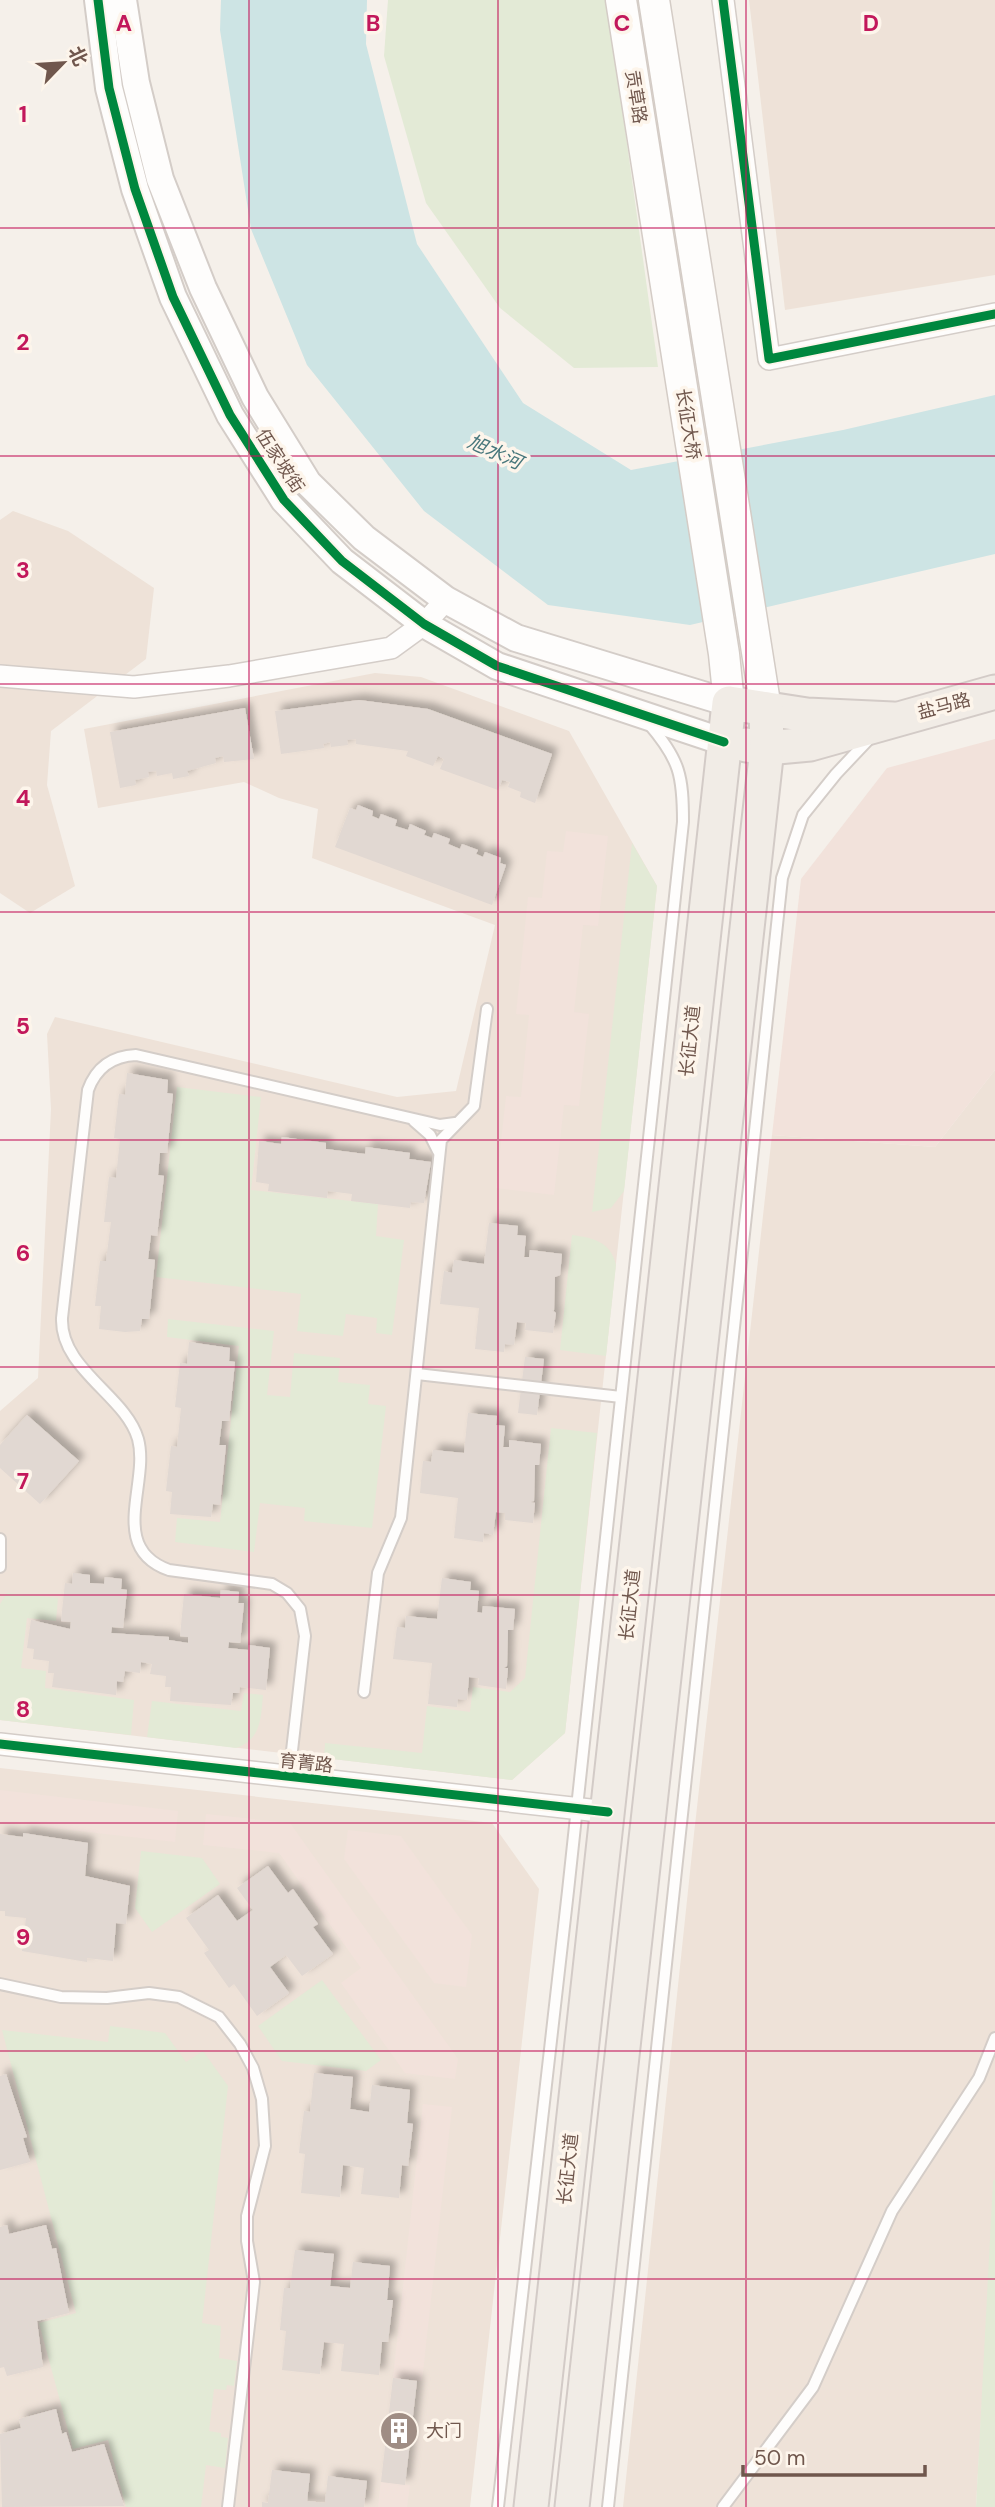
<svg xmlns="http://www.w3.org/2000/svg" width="995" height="2507" viewBox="0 0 995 2507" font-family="'DM Sans','Noto Sans SC',sans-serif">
<defs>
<filter id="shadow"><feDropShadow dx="6" dy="-6" stdDeviation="3.5" flood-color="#0004"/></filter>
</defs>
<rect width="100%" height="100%" fill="#f5f0ea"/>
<!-- residential -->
<g fill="#eee2d8">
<polygon points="749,0 995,0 995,275 785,310"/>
<polygon points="13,511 68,531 154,588 146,659 51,731 47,785 75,886 30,913 0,893 0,520"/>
<polygon points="375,673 421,677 569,731 657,886 565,1733 512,1780 0,1720 0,1411 38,1378 51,1109 47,1034 55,1017 397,1097 456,1091 495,925 312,858 318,809 279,798 244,782 98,808 84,729"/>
<polygon points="995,1070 995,2179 976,2507 623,2507 694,1834 772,1135 935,1147"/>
<polygon points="0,1768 492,1823 539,1889 470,2507 0,2507"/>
</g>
<!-- commercial -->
<g fill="#f2e2db">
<polygon points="995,739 995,1070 935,1147 772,1135 801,879 887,768"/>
<polygon points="566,831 608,836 598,926 583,925 574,1012 589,1014 579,1106 564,1105 554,1195 496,1188 506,1096 521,1097 529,1015 516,1014 528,897 542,898 547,851 563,852"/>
<polygon points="0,1790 178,1811 175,1842 0,1822"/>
<polygon points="206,1814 290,1823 458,2059 455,2079 405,2073 341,1983 361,1968 279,1853 203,1845"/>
<polygon points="348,1830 401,1836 472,1935 466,1987 434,1983 344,1859"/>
<polygon points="423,2104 452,2107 422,2381 393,2378"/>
<polygon points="381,2482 410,2485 407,2507 378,2507"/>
</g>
<!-- green -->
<g fill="#e3ead6">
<polygon points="388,0 607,0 658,367 574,368 500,308 426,203 384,56"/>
<polygon points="632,843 657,886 624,1191 611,1208 592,1212"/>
<polygon points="177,1087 261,1097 251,1190 378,1204 376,1236 404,1240 392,1335 376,1333 377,1318 346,1314 343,1336 297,1331 301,1294 156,1277"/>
<path d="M572,1235C593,1238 610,1241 616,1265L606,1356L560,1350Z"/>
<polygon points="168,1319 274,1331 267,1395 290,1397 294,1353 340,1358 338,1382 370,1385 368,1404 386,1406 372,1528 304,1521 305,1508 260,1503 254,1552 175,1542 177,1518 220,1522 239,1346 167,1337"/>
<polygon points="551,1428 597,1433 565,1733 512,1780 324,1758 325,1743 422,1753 427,1706 470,1712 473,1687 510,1692 525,1678"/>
<polygon points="7,1593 58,1598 56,1621 27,1618 21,1668 46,1671 45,1688 134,1700 131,1735 0,1720 0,1604"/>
<path d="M244,1693L263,1695C261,1718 261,1740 236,1748L147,1737L152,1701L241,1711Z"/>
<polygon points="141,1851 202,1858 220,1884 152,1932 135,1908"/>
<polygon points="322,1980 381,2060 366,2071 282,2061 258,2026"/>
<polygon points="110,2026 165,2033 186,2062 203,2051 228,2086 202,2323 221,2326 219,2358 237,2361 234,2386 227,2385 226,2390 214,2389 209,2431 221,2433 221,2437 228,2438 225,2468 206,2465 201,2507 126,2507 108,2440 73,2449 39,2323 76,2313 2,2030 108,2042"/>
<polygon points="995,2179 995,2507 976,2507 993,2181"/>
</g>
<!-- water -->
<polygon fill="#cde4e4" points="221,0 367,0 366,44 417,244 523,403 631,470 843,430 995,395 995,554 690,625 548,605 424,511 307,365 251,229 220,30"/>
<!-- building -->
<g fill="#e1d8d2" filter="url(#shadow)">
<polygon points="359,700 428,709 552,754 535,803 520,797 521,792 508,787 510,782 502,780 498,790 440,769 444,759 438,756 433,766 406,756 408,751 356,744 356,739 347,740 348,745 331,747 330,742 323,744 324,748 281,754 275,711"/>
<polygon points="245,708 254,759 224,762 223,756 215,758 216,763 187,771 189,776 173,779 172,773 157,776 156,771 148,772 149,777 135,780 136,785 120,788 110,732"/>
<polygon points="358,805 373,811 372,816 379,819 381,814 397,820 395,826 408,830 410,824 426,831 424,835 432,838 434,833 450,839 448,844 460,849 462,844 478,850 476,854 483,857 485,852 501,858 500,863 506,865 492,905 335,847 350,808 356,810"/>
<polygon points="127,1073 168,1080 167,1093 173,1094 167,1153 160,1153 158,1175 164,1176 157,1236 151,1235 148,1259 155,1260 149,1319 142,1319 140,1331 125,1332 99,1329 101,1306 95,1306 100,1261 106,1261 111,1222 104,1222 109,1177 116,1178 120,1139 114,1138 119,1094 125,1095"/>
<polygon points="282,1137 326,1143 326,1149 365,1154 366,1147 410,1153 409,1159 431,1162 424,1203 411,1202 410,1208 351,1201 352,1194 328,1191 327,1198 268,1191 269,1184 256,1182 259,1141 281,1144"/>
<polygon points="489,1223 518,1226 517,1235 526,1236 524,1257 529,1257 530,1250 562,1254 560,1275 555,1277 554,1311 552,1310 556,1313 553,1333 525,1330 526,1323 517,1322 514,1345 505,1344 504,1352 475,1349 479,1308 440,1304 444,1271 452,1273 454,1260 484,1264"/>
<polygon points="189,1342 230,1348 229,1361 235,1362 229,1421 222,1421 219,1445 226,1445 220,1505 213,1504 211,1517 170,1514 172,1492 166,1491 171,1446 177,1447 181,1408 175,1407 180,1363 187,1364"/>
<polygon points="525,1357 544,1359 537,1415 518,1413"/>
<polygon points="468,1413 497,1416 496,1425 505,1426 503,1447 509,1447 509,1440 541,1444 539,1465 535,1465 534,1501 531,1502 535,1503 533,1523 505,1520 505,1513 496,1512 493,1535 484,1533 483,1542 454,1538 458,1498 420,1493 423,1461 431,1462 433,1450 464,1453"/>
<polygon points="27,1415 79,1461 40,1504 0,1468 0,1445"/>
<polygon points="73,1573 90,1575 90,1583 104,1584 105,1577 122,1579 121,1589 127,1590 123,1628 112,1627 111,1633 169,1637 169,1640 188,1643 188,1637 180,1636 184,1594 220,1598 221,1590 239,1592 238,1603 244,1603 240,1643 229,1642 228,1648 248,1650 249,1645 270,1648 266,1690 240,1687 239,1693 233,1693 231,1705 170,1701 171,1687 165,1687 166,1676 150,1674 152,1664 141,1662 140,1673 125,1671 123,1682 117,1681 116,1695 52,1687 54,1673 48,1673 49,1661 33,1659 34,1649 27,1648 31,1620 70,1629 71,1622 61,1621 65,1583 72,1584"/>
<polygon points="442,1578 471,1582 470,1590 479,1591 477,1612 482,1613 483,1606 515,1609 513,1630 508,1630 507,1666 504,1668 508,1668 506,1689 478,1685 479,1678 469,1677 467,1700 458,1699 457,1707 428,1704 432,1663 393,1659 397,1627 405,1628 406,1616 437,1619"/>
<polygon points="23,1833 88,1843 85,1876 130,1886 126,1924 116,1923 113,1961 87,1958 87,1962 22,1951 26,1918 5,1916 5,1911 0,1911 0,1834 23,1837"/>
<polygon points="268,1866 288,1893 293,1889 318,1924 313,1927 333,1954 302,1976 286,1955 270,1967 289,1993 257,2016 234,1984 229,1988 204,1953 209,1950 186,1918 218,1895 237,1921 253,1910 237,1888"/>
<polygon points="314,2073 353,2077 350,2109 369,2112 372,2085 410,2090 407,2123 413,2124 408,2166 402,2165 399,2198 361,2194 364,2168 343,2165 340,2197 301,2193 305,2154 299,2153 304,2111 310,2112"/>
<polygon points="6,2074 27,2137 23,2138 30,2162 0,2170 0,2076"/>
<polygon points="7,2225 9,2234 46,2225 52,2249 56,2248 69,2313 37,2321 43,2367 7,2376 4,2367 0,2368 0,2227"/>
<polygon points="295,2250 334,2254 330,2286 350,2288 353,2262 390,2266 387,2300 393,2300 388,2342 382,2342 379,2375 341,2371 344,2344 324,2342 320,2374 282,2370 286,2331 280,2330 284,2288 290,2288"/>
<polygon points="393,2378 417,2381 405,2485 381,2482"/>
<polygon points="56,2409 62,2434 66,2432 72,2452 104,2444 124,2506 2,2507 0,2434 21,2428 19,2419"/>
<polygon points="272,2470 310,2474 307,2501 325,2503 328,2476 367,2481 364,2507 262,2507 262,2502 268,2503"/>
</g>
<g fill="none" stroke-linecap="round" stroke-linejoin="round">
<defs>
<g id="service">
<polyline points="414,1121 430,1135 438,1151"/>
<polyline points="417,1374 621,1397"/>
<polyline points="0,1539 0,1567"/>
<polyline points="364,1692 378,1573 401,1518 441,1140 474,1106 487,1009"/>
<path d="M289,1777L305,1636L300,1609L287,1593L272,1584L169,1570C107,1548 150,1483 138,1439C126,1396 60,1369 62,1318L88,1090C96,1068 112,1056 136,1055L440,1125L455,1123"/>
<polyline points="0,1984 61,1997 107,1998 149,1993 179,1997 219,2017 240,2044 253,2068 262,2099 265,2146 247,2216 247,2241 254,2282 228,2507"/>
<path d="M498,2507L568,1891L683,822C683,776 680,760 649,724"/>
<polyline points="608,2507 782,878 803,815 836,774 870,738"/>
<polyline points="723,2507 813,2387 892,2211 979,2078 995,2038"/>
</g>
<g id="minor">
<polyline points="723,0 769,359 995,314"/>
<polyline points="0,676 134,687 229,676 391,648 424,624 446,600"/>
<polyline points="0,1744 608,1812"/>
</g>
<g id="tertiary">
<polyline points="98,0 109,88 135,189 173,297 230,415 284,500 342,561 424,624 497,666 724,742"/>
<polyline points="123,0 136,83 160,179 203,288 255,397 308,483 364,538 446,600 516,638 729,703"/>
</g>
<g id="secondary">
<polyline points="621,0 724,654 729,703"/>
<polyline points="654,0 766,709"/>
</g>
<g id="primary">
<polyline points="746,745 767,748 810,744 995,692"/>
<polyline points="531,2507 729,703 807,715 893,719"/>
<polyline points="572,2507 767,748 766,709"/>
</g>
</defs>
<!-- service casing -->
<use href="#service" stroke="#d4cdc8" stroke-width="14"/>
<!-- minor casing -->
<use href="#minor" stroke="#d4cdc8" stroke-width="24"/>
<!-- tertiary casing -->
<use href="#tertiary" stroke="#d4cdc8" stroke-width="30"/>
<!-- secondary casing -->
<use href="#secondary" stroke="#d4ccc6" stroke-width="33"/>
<!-- primary casing -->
<use href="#primary" stroke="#d3cbc7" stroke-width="37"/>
<!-- service -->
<use href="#service" stroke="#fefdfc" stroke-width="10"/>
<!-- minor -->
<use href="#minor" stroke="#fefdfc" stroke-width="21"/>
<!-- tertiary -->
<use href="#tertiary" stroke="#fefdfc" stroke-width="26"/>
<!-- secondary -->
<use href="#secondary" stroke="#fefdfc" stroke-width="30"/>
<!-- primary -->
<use href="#primary" stroke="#f1ece6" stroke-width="33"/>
<defs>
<g id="cycleway">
<polyline points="98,0 109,88 135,189 173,297 230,415 284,500 342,561 424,624 497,666 724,742"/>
<polyline points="723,0 769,359 995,314"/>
<polyline points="0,1744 608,1812"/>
</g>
</defs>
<!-- cycleway casing -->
<use href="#cycleway" stroke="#fdf5eb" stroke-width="13"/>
<!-- cycleway -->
<use href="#cycleway" stroke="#00873e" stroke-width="9"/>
</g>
<!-- grid -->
<path fill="none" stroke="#c2185b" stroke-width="2" stroke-opacity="0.55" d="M249,0V2507M498,0V2507M746,0V2507M0,228H995M0,456H995M0,684H995M0,912H995M0,1140H995M0,1367H995M0,1595H995M0,1823H995M0,2051H995M0,2279H995"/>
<!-- icons -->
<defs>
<symbol id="building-disc" viewBox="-11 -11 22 22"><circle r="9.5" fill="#9f8d84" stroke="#fdf5eb"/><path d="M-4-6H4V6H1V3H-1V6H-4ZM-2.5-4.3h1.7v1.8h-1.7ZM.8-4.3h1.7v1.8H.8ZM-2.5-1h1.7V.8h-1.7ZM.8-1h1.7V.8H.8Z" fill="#fff"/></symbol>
</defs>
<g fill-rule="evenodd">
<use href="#building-disc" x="377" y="2409" width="44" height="44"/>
</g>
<g text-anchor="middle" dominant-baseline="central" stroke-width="7" stroke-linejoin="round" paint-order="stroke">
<!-- street labels -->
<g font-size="18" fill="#70574d" stroke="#fdf5eb">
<text transform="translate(636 97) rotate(81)">贡草路</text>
<text transform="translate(688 424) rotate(81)">长征大桥</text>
<text transform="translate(280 461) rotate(57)">伍家坡街</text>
<text transform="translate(944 706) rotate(-15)">盐马路</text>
<text transform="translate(690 1041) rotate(-84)">长征大道</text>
<text transform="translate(630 1605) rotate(-84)">长征大道</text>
<text transform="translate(306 1763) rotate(6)">育菁路</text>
<text transform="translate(568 2169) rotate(-84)">长征大道</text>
</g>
<!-- poi labels -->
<g font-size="18" fill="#70574d" stroke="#fdf5eb" text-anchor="start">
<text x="426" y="2431">大门</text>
</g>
<!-- water labels -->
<g font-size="19" font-style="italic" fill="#46767b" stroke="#fdf5eb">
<text transform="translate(495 452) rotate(24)">旭水河</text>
</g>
</g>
<g font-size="23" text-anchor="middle" font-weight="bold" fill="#c2185b" stroke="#fdf5eb" stroke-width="7" stroke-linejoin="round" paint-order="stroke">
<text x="124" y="31">A</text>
<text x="373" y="31">B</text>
<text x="622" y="31">C</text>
<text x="871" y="31">D</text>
<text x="23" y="122">1</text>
<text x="23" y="350">2</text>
<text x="23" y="578">3</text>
<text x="23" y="806">4</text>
<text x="23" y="1034">5</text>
<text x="23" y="1261">6</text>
<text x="23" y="1489">7</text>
<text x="23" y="1717">8</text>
<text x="23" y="1945">9</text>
</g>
<!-- north arrow -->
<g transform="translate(63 63) rotate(65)" stroke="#fdf5eb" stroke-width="5" paint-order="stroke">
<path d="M0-5L12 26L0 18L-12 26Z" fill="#70574d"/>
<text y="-10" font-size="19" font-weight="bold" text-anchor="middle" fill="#70574d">北</text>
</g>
<!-- scale -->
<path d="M743 2465v10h182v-10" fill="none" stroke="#70574d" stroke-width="3.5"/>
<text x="754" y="2465" font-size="21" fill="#70574d" stroke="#fdf5eb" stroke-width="5" paint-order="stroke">50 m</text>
</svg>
